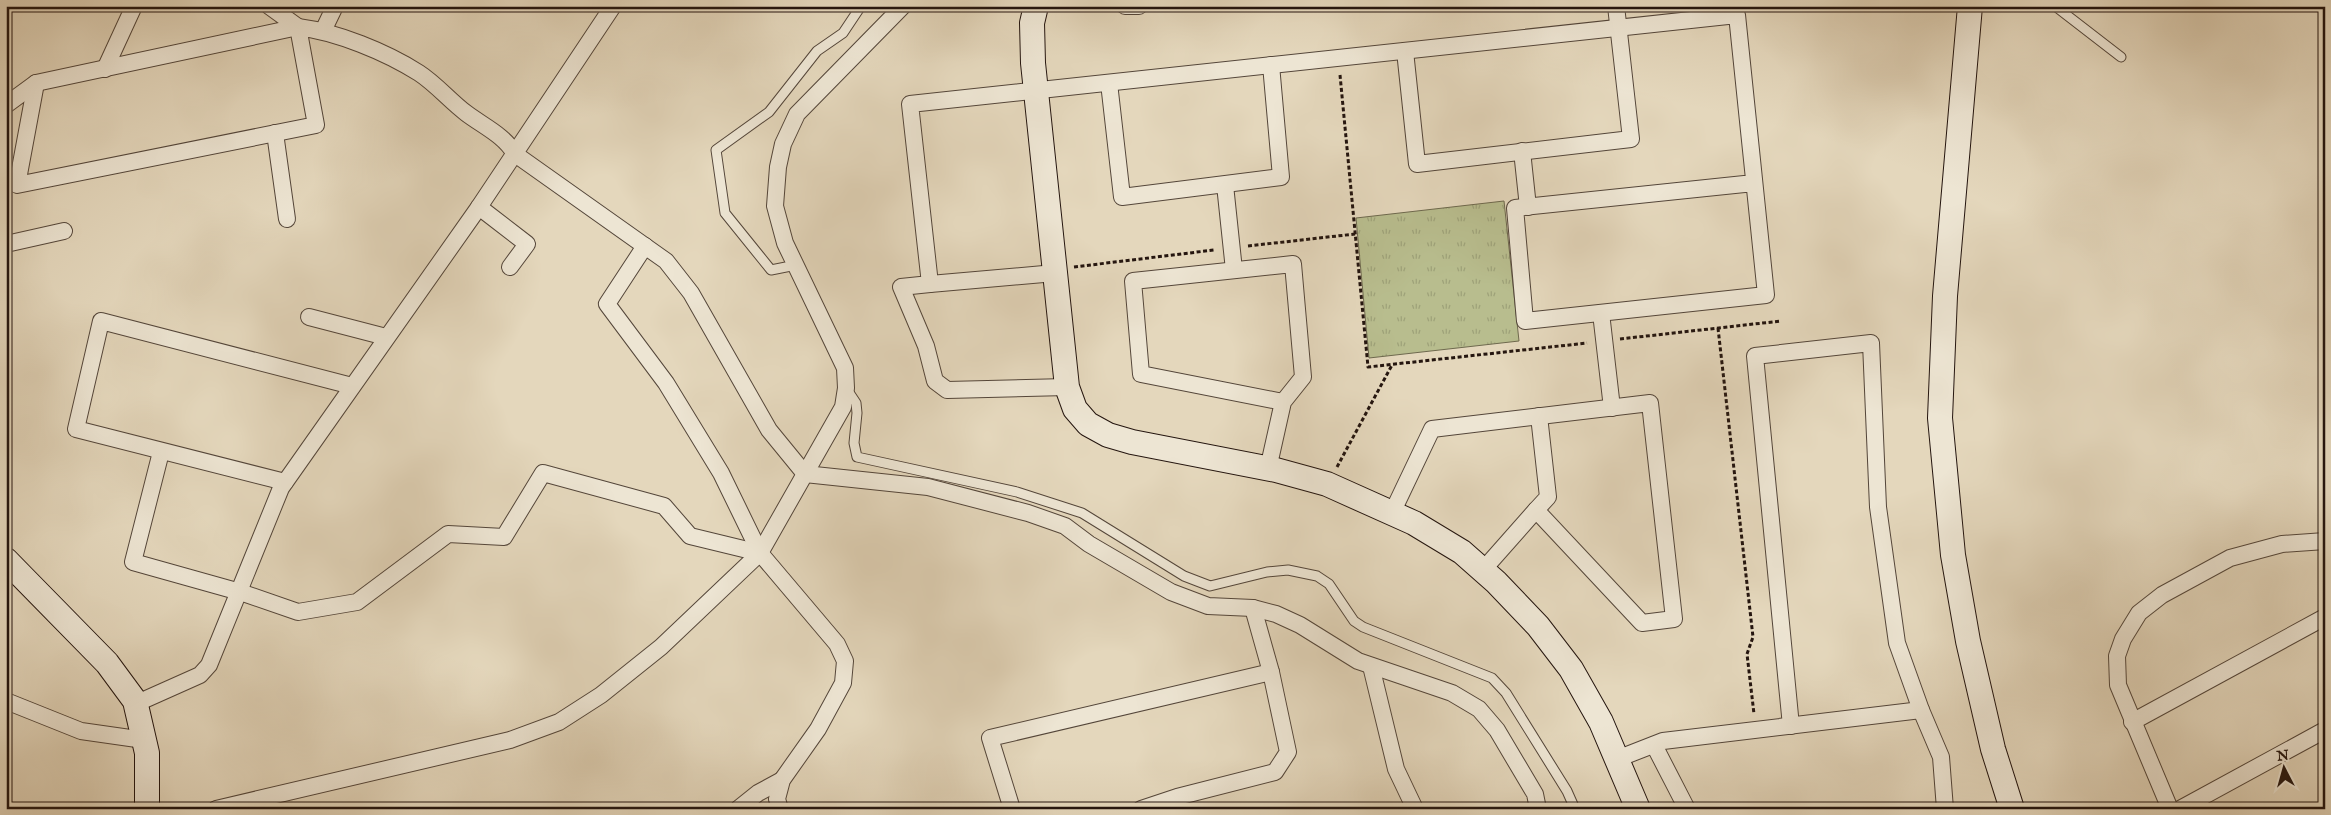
<svg xmlns="http://www.w3.org/2000/svg" width="2331" height="815" viewBox="0 0 2331 815" font-family="'IM FELL English',serif">
<defs>
<pattern id="grass-tufts" width="24" height="20" patternUnits="userSpaceOnUse" patternTransform="scale(1.25)"><rect width="24" height="20" fill="#b8bd8e"/><path d="M3 7l-1-3M5 7V3M7 7l1-3M15 17l-1-3M17 17v-4M19 17l1-3" fill="none" stroke="#9ea279"/></pattern>
</defs>
<rect width="100%" height="100%" fill="#e4d7bc"/>
<filter id="stains"><feTurbulence type="fractalNoise" baseFrequency=".004" numOctaves="4"/><feColorMatrix values="0 0 0 0 .2 0 0 0 0 .09 0 0 0 0 .02 0 0 0 .5 -.17"/></filter>
<radialGradient id="worn" r=".72"><stop offset=".6" stop-color="#630" stop-opacity="0"/><stop offset="1" stop-color="#630" stop-opacity=".3"/></radialGradient>
<!-- grass -->
<polygon fill="url(#grass-tufts)" stroke="#6e694e" points="1504,201 1519,341 1369,358 1356,218"/>
<g fill="none" stroke-linecap="round" stroke-linejoin="round">
<defs>
<g id="lane">
<polyline points="2055,6 2121,57"/>
<polyline points="796,265 771,270 725,213 716,150 769,112 817,51 843,33 861,6"/>
<polyline points="846,388 856,403 857,413 854,443 857,457 1017,492 1082,513 1184,576 1210,586 1267,572 1288,570 1317,576 1329,584 1354,621 1363,627 1492,678 1506,693 1567,791 1575,809"/>
</g>
<g id="street">
<polyline points="1125,6 1139,6"/>
<polyline points="323,31 335,6"/>
<polyline points="1405,51 1417,164 1631,139 1616,6"/>
<polyline points="105,69 134,6"/>
<path d="M36,83L17,185L316,125L298,27C337,32 386,52 419,73C436,84 450,101 466,113C483,126 504,135 515,154L666,261L691,293L769,430L805,474L928,487L1028,513L1065,526L1089,544L1171,592L1208,606L1253,608L1276,614L1300,625L1358,661L1452,693L1479,709L1497,730L1535,794L1538,809"/>
<polyline points="1109,83 1122,197 1281,177 1271,65"/>
<polyline points="6,105 36,83 298,27 269,6"/>
<polyline points="275,133 287,219"/>
<polyline points="1522,151 1528,207"/>
<polyline points="1225,185 1234,270"/>
<polyline points="479,207 527,244 510,267"/>
<polyline points="6,244 64,231"/>
<polyline points="645,246 607,304 666,383 721,473 760,553 837,644 845,661 843,683 818,729 782,780 777,799 780,809"/>
<polyline points="930,284 1055,273"/>
<polyline points="1601,313 1612,408"/>
<polyline points="309,317 386,337"/>
<polyline points="1067,387 947,390 935,381 926,346 901,287 930,284 910,104 1737,15 1766,295 1525,321 1515,208 1754,183"/>
<polyline points="161,452 133,562 240,592 298,612 357,602 448,534 504,537 543,473 664,506 690,536 760,553"/>
<polyline points="1268,469 1283,402 1303,377 1293,264 1133,281 1141,374 1283,402"/>
<polyline points="285,482 76,429 101,321 352,386"/>
<polyline points="1536,510 1548,497 1539,416"/>
<polyline points="1392,513 1432,429 1650,403 1674,619 1642,623 1536,510 1483,570"/>
<polyline points="1371,666 1396,769 1415,809"/>
<polyline points="6,701 81,731 144,740"/>
<polyline points="135,704 200,675 209,665 281,488 479,207 613,6"/>
<polyline points="2132,722 2325,617"/>
<polyline points="1791,726 1755,356 1871,343 1878,507 1897,643 1921,710 1941,757 1945,809"/>
<polyline points="1654,745 1687,809"/>
<polyline points="1617,759 1663,741 1921,710"/>
<polyline points="216,809 510,740 559,722 601,695 661,647 760,553 843,407 846,388 845,368 785,243 775,206 778,167 783,144 797,114 903,6"/>
<polyline points="738,809 758,793 782,780"/>
<polyline points="1012,809 990,738 1271,672"/>
<polyline points="1141,809 1177,797 1275,772 1288,752 1271,672 1253,608"/>
<polyline points="2170,809 2118,685 2117,656 2123,639 2139,613 2162,595 2230,558 2282,544 2325,541"/>
<polyline points="2180,809 2325,730"/>
</g>
<g id="secondary">
<polyline points="1036,6 1032,23 1033,63 1067,387 1075,409 1088,424 1108,435 1132,442 1276,470 1327,484 1414,523 1462,552 1496,582 1538,626 1571,669 1601,722 1638,809"/>
<polyline points="1970,6 1945,296 1940,418 1953,555 1968,641 1993,749 2012,809"/>
<polyline points="6,560 107,663 135,701 147,753 147,809"/>
</g>
</defs>
<!-- lane casing -->
<use href="#lane" stroke="#54463a" stroke-width="11"/>
<!-- street casing -->
<use href="#street" stroke="#54463a" stroke-width="18"/>
<!-- secondary casing -->
<use href="#secondary" stroke="#24150f" stroke-width="26"/>
<!-- path -->
<g stroke="#24150f" stroke-width="3" stroke-dasharray="4 2.5" stroke-linecap="butt">
<polyline points="1340,75 1368,367 1587,343"/>
<polyline points="1248,246 1355,234"/>
<polyline points="1074,267 1214,250"/>
<polyline points="1718,328 1753,637 1747,654 1754,714"/>
<polyline points="1620,339 1781,321"/>
<polyline points="1337,467 1392,365"/>
</g>
<!-- lane -->
<use href="#lane" stroke="#ede5d3" stroke-width="9"/>
<!-- street -->
<use href="#street" stroke="#ede5d3" stroke-width="16"/>
<!-- secondary -->
<use href="#secondary" stroke="#ede5d3" stroke-width="24"/>
</g>
<!-- margin -->
<rect width="2331" height="815" fill="none" stroke="#e4d7bc" stroke-width="25"/>
<rect x="8" y="8" width="2316" height="800" fill="none" stroke="#24150f" stroke-width="2.5"/>
<rect x="12" y="12" width="2306" height="790" fill="none" stroke="#24150f"/>
<!-- north arrow -->
<g transform="translate(2284 768) rotate(354)" stroke="#ede5d3" stroke-width="4" paint-order="stroke">
<path d="M0-4L9 19L0 12L-9 19Z" fill="#24150f"/>
<text y="-8" font-size="14" font-weight="bold" text-anchor="middle" fill="#24150f">N</text>
</g>
<rect width="100%" height="100%" filter="url(#stains)"/>
<rect width="100%" height="100%" fill="url(#worn)"/>
</svg>
